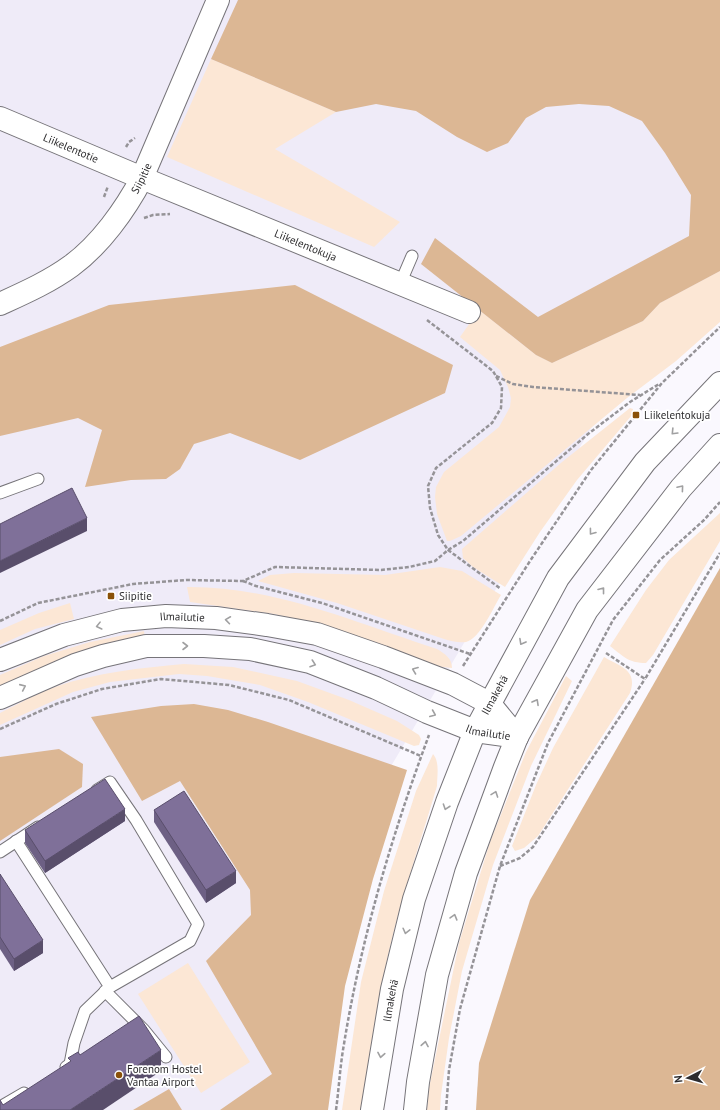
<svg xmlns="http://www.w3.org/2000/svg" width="720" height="1110" viewBox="0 0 720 1110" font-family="'PT Sans',sans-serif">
<rect width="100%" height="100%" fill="#faf8fe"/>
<!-- built -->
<polygon fill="#efebf8" points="0,0 720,0 720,282 638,349 387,773 301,1110 0,1110"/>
<!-- green -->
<g fill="#fce7d5">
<polygon points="211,59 336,112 275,149 400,222 374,247 167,157"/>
<polygon points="720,271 720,322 676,361 627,398 461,536 450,541 447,541 437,514 435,497 436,487 444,472 499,427 510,407 511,398 508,387 500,370 460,337 479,310 536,355 552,363 643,321 660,303"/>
<polygon points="630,408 633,409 632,415 577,480 540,532 505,587 473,567 463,558 462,549 562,462"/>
<path d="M720,513V541L653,655L646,663C629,663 624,657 610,646L646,590L669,560Z"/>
<path d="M440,567L462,571L501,595C494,606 480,639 466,642C458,643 451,641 444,639L337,603L258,581L270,575L294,573L385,575Z"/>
<path d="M187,587C274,586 356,623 437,649C445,654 452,658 452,668L434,666L322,625L274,614L190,602Z"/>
<polygon points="70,603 74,619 35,629 0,645 0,630 39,613"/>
<polygon points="144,631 145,638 0,690 0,675 44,656 90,642"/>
<path d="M604,657C621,667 638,670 630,693L538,836L524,848L515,851L512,846L536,785L553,748Z"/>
<path d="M184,664L233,667L297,681L349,700L397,721L419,735L421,739L419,745L414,746L308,702L260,685L207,676L179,674L110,682L73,692L0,725V713C18,704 36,694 55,687C97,672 141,668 184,664Z"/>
<polygon points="566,676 572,681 531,766 493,865 462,971 449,1038 441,1095 440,1110 427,1110 429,1088 459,943 490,842 526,752"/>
<path d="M433,754C440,762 437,776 437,786C424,830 409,875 397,919C381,979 369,1048 363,1110H342L361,982L384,891L416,791Z"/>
<polygon points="188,963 250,1062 201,1093 138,994"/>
</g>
<!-- forest -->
<g fill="#dcb794">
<polygon points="238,0 720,0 720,271 660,303 643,321 552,363 536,355 421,264 435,238 538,317 689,236 691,195 665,153 642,121 609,106 579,104 546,107 526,118 508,143 487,152 457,137 416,111 376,104 336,112 211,59"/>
<polygon points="295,285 453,365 445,393 300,460 230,433 194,444 180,469 166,479 131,480 85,487 102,430 78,418 0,436 0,347 109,305"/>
<polygon points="720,568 720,1110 476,1110 479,1063 530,900"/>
<polygon points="194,704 228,710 268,722 407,770 373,879 345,986 328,1110 220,1110 272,1074 206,961 251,915 250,890 180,781 142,801 91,717 161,706"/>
<polygon points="59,749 83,764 82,787 0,841 0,757"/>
<polygon points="169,1089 182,1110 133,1110"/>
</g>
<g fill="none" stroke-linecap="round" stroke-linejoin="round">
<defs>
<g id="service">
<polyline points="400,284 412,256"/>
<polyline points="0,493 38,479"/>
<polyline points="16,841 110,987"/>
<polyline points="0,852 38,827"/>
<polyline points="105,991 144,1030 166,1057"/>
<polyline points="66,1067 70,1064 74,1043 85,1011 110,987 190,941 198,924 136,820 110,782 97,790"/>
<polyline points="0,1107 24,1093"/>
</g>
<g id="minor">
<path id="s1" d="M0,118L142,178L469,312"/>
<path id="s2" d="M0,304C24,293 49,282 71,266C100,245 125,210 142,178L218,0"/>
</g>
<g id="secondary">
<path id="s3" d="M0,660L64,635L122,620L166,616L216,618L267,625L317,634L383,657L453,684L489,703L517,737"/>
<path id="s4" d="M0,698L75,665L103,656L146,646H204L250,649L310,662L376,688L427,712L475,731L517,737"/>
<path id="s5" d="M372,1110L392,989L414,899L447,802L475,731L558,578L645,462L720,383"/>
<polyline points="415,1110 418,1082 437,975 466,873 505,767 517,737 587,610 681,488 720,445"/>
</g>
</defs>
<!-- service casing -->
<use href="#service" stroke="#767479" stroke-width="13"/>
<!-- minor casing -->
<use href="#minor" stroke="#767479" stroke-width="24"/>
<!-- secondary casing -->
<use href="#secondary" stroke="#767479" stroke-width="24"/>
<!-- path -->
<g stroke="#959397" stroke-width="2.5" stroke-dasharray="4 2" stroke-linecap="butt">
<polyline points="126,147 129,142 135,138"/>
<polyline points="104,197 108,186"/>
<polyline points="144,218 153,215 170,214"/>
<polyline points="427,320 493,371 502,387 501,408 492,423 436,468 428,486 430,508 438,535 448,550 501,589"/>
<polyline points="496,376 513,384 533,387 640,395"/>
<polyline points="243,581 256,586 322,603 470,654"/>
<polyline points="0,621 38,603 133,584 186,580 243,581 275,567 381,570 409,567 435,561 448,550 463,541 588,434 630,402 659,384"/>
<polyline points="606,653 645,679 720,553"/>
<polyline points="463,666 530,561 591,470 662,383 720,327"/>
<polyline points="0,729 56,704 102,689 161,679 229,685 289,700 421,756"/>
<polyline points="500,866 520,858 533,847 645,679"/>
<path d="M336,1110C339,1088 340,1066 344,1044C361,939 392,835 429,735"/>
<polyline points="446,1110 449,1070 460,1009 500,866 548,743 613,620 660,560 704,520 720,502"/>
</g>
<!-- service -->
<use href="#service" stroke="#fff" stroke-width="11"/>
<!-- minor -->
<use href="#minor" stroke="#fff" stroke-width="22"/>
<!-- secondary -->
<use href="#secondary" stroke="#fff" stroke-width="22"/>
</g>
<!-- wall -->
<g fill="#6d6084">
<polygon points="154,810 236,883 206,903 154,822"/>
<polygon points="125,821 45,873 25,843 25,830"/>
<polygon points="0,874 43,953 14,971 0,949"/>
</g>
<!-- shaded-wall -->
<g fill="#594e6b">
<polygon points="87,518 87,531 0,573 0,561"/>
<polygon points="125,809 125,821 45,873 45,861"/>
<polygon points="236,871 236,883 206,903 206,890"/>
<polygon points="43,940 43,953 14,971 14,959"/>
<polygon points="161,1050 161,1071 103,1110 70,1110"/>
</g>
<!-- building -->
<g fill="#7f7099" stroke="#594e6b">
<polygon points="72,488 87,518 0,561 0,524"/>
<polygon points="105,779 125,809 45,861 25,830"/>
<polygon points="184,791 236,871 206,890 154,810"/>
<polygon points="0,874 43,940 14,959 0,937"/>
<polygon points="139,1016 161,1050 70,1110 0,1110 0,1100 3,1105 71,1061 68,1058 78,1052 80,1055"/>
</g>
<!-- one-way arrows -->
<defs><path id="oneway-chevron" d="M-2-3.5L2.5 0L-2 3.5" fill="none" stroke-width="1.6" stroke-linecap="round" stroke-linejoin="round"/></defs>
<g stroke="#a0a0a1">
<use href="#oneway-chevron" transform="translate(674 432) rotate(134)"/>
<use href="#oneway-chevron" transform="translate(681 488) rotate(-50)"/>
<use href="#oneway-chevron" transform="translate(592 532) rotate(127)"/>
<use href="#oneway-chevron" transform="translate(602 590) rotate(-52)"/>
<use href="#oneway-chevron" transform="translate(228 620) rotate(-172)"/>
<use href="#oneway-chevron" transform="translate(99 626) rotate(166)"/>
<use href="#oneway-chevron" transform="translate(522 642) rotate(119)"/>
<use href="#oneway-chevron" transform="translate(185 646)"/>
<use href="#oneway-chevron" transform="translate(313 664) rotate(19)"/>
<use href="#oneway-chevron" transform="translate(415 670) rotate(-159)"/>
<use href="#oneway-chevron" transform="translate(23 687) rotate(-24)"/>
<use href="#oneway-chevron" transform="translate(536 702) rotate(-61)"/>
<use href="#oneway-chevron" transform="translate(433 714) rotate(23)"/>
<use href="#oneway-chevron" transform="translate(495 794) rotate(-70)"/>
<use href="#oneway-chevron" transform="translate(446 807) rotate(109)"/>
<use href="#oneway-chevron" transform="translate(454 917) rotate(-74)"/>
<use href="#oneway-chevron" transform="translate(406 931) rotate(104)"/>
<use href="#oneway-chevron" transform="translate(425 1044) rotate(-80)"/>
<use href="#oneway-chevron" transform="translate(381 1055) rotate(100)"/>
</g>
<!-- markers -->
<g fill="#8a5108" stroke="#fff" stroke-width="1.5">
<rect x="632" y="411" width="8" height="8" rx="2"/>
<rect x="107" y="592" width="8" height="8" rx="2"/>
<circle cx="119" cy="1075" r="4"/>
</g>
<g text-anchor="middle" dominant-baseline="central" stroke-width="3.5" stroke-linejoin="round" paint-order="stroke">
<!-- street labels -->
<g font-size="11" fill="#2d2c2e" stroke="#fff">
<text stroke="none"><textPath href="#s1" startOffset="77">Liikelentotie</textPath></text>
<text stroke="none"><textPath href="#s2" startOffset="194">Siipitie</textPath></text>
<text stroke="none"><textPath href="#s1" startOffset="331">Liikelentokuja</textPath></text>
<text stroke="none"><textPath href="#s3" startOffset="189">Ilmailutie</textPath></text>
<text stroke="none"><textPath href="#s5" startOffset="435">Ilmakehä</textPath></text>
<text stroke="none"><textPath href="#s4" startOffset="513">Ilmailutie</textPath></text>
<text stroke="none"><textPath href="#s5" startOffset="111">Ilmakehä</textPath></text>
</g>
<!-- poi labels -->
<g font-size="11" fill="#2d2c2e" stroke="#fff" text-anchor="start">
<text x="644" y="415">Liikelentokuja</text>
<text x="119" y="596">Siipitie</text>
<text x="127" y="1069">Forenom Hostel<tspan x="127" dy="13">Vantaa Airport</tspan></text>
</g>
</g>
<!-- north arrow -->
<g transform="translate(688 1078) rotate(264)" stroke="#ffffff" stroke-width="3" paint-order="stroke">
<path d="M0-3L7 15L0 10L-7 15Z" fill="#2d2c2e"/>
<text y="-6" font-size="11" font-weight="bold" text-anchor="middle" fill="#2d2c2e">N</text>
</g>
</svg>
